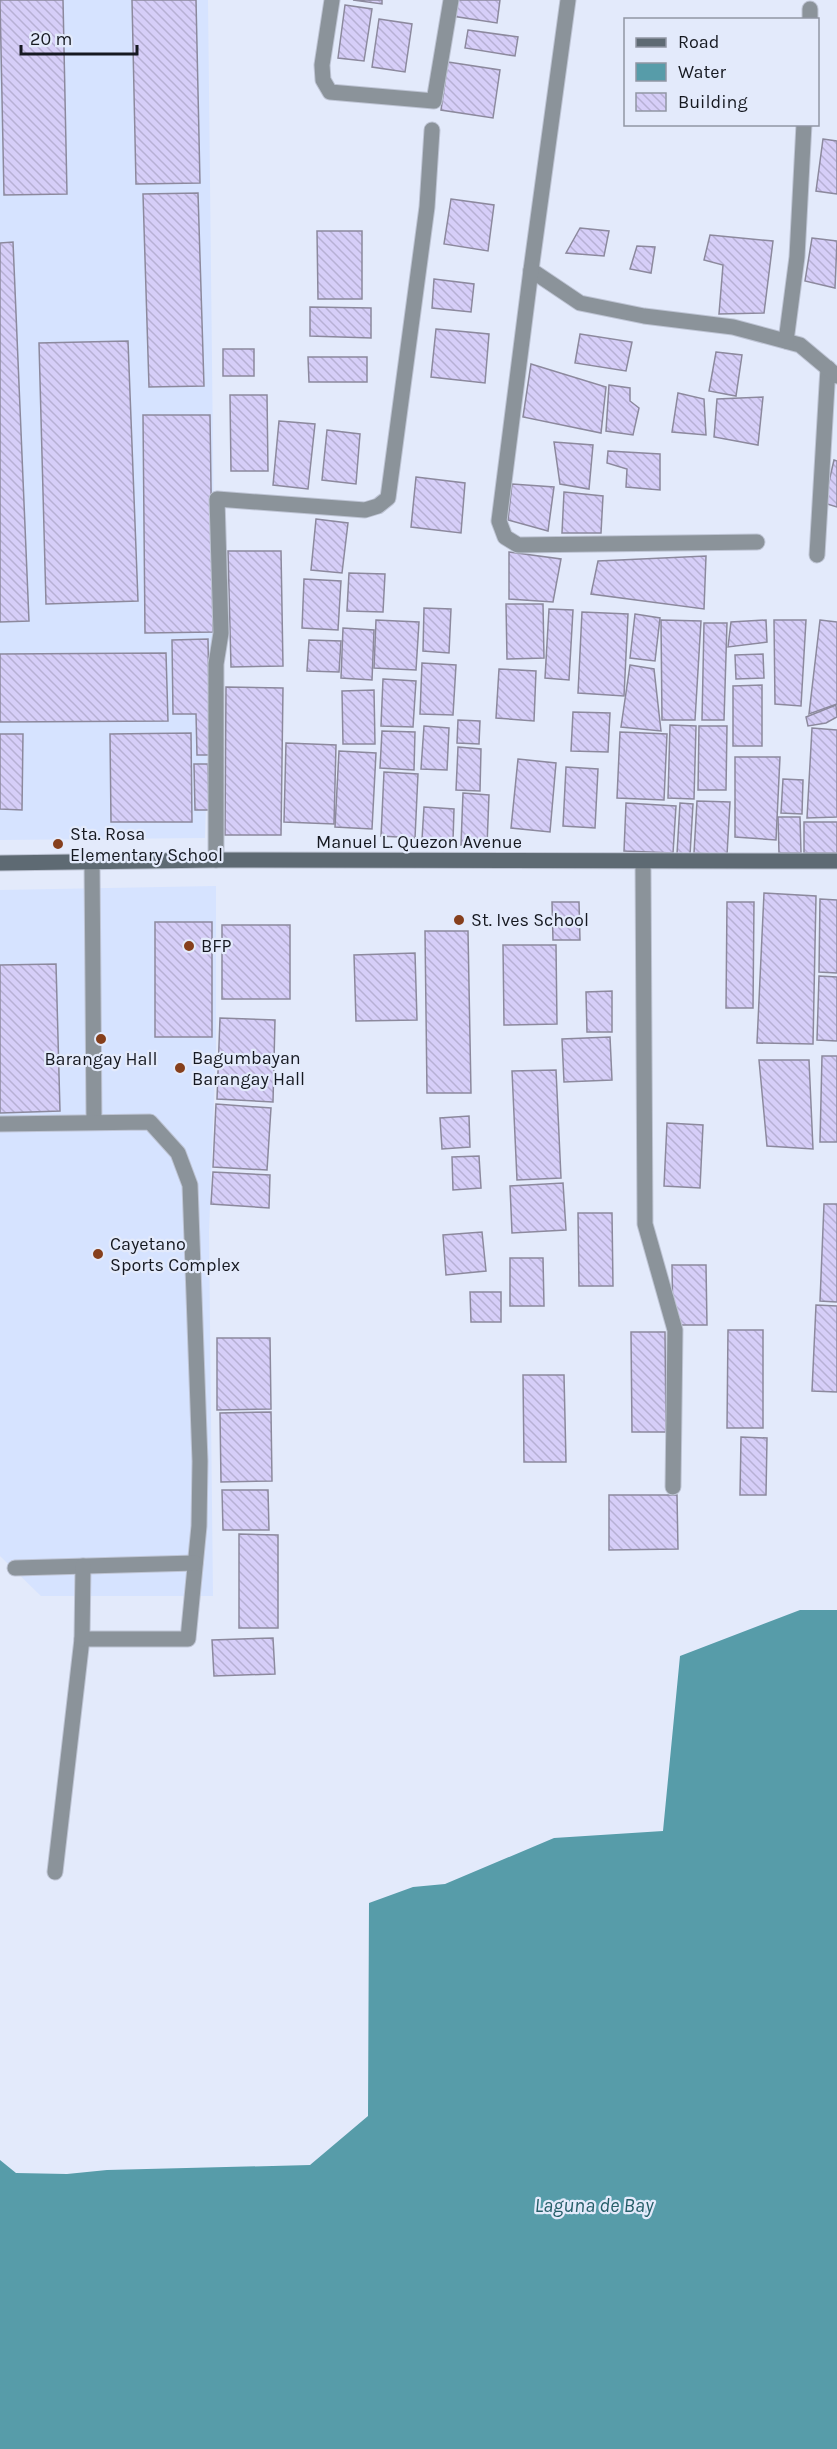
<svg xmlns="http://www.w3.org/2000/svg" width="837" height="2449" viewBox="0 0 837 2449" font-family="Karla,sans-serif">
<defs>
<pattern id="building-back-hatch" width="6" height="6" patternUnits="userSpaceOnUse" patternTransform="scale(1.5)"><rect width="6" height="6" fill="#d6cef8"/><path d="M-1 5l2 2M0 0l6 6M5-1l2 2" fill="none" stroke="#b7b0d4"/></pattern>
</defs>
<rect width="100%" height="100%" fill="#e3eafb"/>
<!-- built -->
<g fill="#d6e3ff">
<polygon points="0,0 208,0 215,633 210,653 205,838 0,840"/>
<polygon points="216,886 216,1047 209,1232 213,1596 41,1596 0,1556 0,890"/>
</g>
<!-- water -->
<polygon fill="#579ca9" points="800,1610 837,1610 837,2449 0,2449 0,2160 16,2173 67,2174 107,2170 310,2165 368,2116 369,1903 413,1887 445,1884 554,1838 663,1831 680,1656"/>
<!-- building -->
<g fill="url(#building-back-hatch)" stroke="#8c899d" stroke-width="1.5">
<polygon points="0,0 63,0 67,194 4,195"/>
<polygon points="132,0 196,0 200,183 136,184"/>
<polygon points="353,0 382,0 382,4"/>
<polygon points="454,0 500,0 497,23 452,16"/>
<polygon points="345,5 372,9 364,61 338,58"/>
<polygon points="379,19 412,24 405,72 372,67"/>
<polygon points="468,30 518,37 515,56 465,48"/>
<polygon points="448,62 500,70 493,118 441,110"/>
<polygon points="823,139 837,141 837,194 816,191"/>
<polygon points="198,193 204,386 149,387 143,194"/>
<polygon points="451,199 494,205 488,251 444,244"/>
<polygon points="580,228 609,231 604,256 566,253"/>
<polygon points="317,231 362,231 362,299 318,299"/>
<polygon points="710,235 773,241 764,313 719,314 723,265 704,260"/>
<polygon points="812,238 837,241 835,288 805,281"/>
<polygon points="13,242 29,621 0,622 0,243"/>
<polygon points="637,246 655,247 651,273 630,269"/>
<polygon points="434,279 474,284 471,312 432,308"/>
<polygon points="310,307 371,308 371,338 310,336"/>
<polygon points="436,329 489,334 485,383 431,377"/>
<polygon points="580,334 632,342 626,371 575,363"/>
<polygon points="128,341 138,601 46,604 39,343"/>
<rect x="223" y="349" width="31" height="27"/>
<polygon points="716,352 742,355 736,396 709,391"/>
<polygon points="308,357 367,357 367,382 309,382"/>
<polygon points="531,364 606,387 601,433 523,417"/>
<polygon points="609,385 630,388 630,401 639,408 633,435 606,431"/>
<polygon points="678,393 704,399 706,435 672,432"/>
<polygon points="230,395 267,395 268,471 231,471"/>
<polygon points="763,397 758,445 714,437 717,399"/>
<polygon points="143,415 210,415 213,632 145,633"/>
<polygon points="279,421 315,424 308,489 273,485"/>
<polygon points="327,430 360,434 356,484 322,480"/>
<polygon points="554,442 593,445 589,489 560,484"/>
<polygon points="608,451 660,454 660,490 626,487 627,469 607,463"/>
<polygon points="834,460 837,461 837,507 824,503"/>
<polygon points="416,477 465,483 461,533 411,527"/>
<polygon points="512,484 554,487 548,531 508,520"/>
<polygon points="564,492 603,496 601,533 562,533"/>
<polygon points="316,519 348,523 342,573 311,570"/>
<polygon points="228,551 281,551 283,666 231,667"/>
<polygon points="509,552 561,559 553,602 509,599"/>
<polygon points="706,556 704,609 591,594 598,561"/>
<polygon points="349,573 385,574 383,612 347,611"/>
<polygon points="304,579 341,581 338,630 302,628"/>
<polygon points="506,604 543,604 544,658 507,659"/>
<polygon points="424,608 451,609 449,653 423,651"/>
<polygon points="549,609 573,610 569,680 545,678"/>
<polygon points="582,612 628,614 624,696 578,693"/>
<polygon points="635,614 660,618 655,661 630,658"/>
<polygon points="376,620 419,622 416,670 374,668"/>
<polygon points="661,620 701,621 695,720 662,720"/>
<polygon points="766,620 767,642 728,647 731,622"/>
<polygon points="774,620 806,620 801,706 775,704"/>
<polygon points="820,620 837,622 837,704 809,714"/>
<polygon points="704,623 727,623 724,720 702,720"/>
<polygon points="343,628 374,630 372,680 341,678"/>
<polygon points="208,639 210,755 197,755 196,714 173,714 172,640"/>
<polygon points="309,640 341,641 339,672 307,671"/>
<polygon points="166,653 168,721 0,722 0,654"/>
<polygon points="763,654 764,678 736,679 735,655"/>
<polygon points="422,663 456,665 453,715 420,714"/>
<polygon points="630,665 654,669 661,731 621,727"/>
<polygon points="499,669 536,671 534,721 496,718"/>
<polygon points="383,679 416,681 413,727 381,726"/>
<polygon points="762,685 762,746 733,746 733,686"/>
<polygon points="226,687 283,688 281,835 225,835"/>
<polygon points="374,690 375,744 343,744 342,691"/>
<polygon points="836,705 837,717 826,723 808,726 806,717"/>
<polygon points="573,712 610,713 608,752 571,751"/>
<polygon points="458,720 480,721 479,744 457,743"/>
<polygon points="670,725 696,726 694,799 668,798"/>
<polygon points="424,726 449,728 447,770 421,769"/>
<polygon points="699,726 727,726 726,790 698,790"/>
<polygon points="812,728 837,730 837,817 807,818"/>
<polygon points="382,731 415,732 414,770 380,768"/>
<polygon points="620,732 667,734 664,800 617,798"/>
<polygon points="191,733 192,822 111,822 110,734"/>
<polygon points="0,734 23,734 22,810 0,809"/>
<polygon points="286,743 336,745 334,824 284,822"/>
<polygon points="458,747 481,749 480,791 456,790"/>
<polygon points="339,751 376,753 372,829 335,827"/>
<polygon points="735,757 780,757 776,840 735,837"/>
<polygon points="518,759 556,763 550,832 511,828"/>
<polygon points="194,764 208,764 209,810 195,810"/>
<polygon points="566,767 598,769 595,828 563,826"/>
<polygon points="384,772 418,774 415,838 381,836"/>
<polygon points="783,779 803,780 802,814 781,813"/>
<polygon points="463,793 489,795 487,846 461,845"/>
<polygon points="697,801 730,802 727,855 694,853"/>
<polygon points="626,803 676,806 673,853 624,851"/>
<polygon points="680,803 693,804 690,855 677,854"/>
<polygon points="424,807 454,809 453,841 422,839"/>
<polygon points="778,817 800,817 801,853 779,853"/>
<rect x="804" y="822" width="33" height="31"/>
<polygon points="764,893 816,896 813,1044 757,1043"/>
<polygon points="820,899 837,900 837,973 819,972"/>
<polygon points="552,902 579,902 580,940 553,940"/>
<polygon points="727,902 754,902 753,1008 726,1008"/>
<rect x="155" y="922" width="57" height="115"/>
<rect x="222" y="925" width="68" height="74"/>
<polygon points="425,931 468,931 471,1093 427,1093"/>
<polygon points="503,945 556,945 557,1024 504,1025"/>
<polygon points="415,953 417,1020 356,1021 354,955"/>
<polygon points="56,964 60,1111 0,1113 0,965"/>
<polygon points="819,976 837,977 837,1041 817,1040"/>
<polygon points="612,991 612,1032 587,1032 586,992"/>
<polygon points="220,1018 275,1020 273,1102 217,1099"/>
<polygon points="610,1037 612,1080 564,1082 562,1039"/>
<polygon points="822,1056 837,1056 837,1142 820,1142"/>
<polygon points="759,1060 809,1060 813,1149 767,1146"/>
<polygon points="556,1070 561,1178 517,1180 512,1071"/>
<polygon points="216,1104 271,1108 267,1170 213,1167"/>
<polygon points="469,1116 470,1147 442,1149 440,1118"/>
<polygon points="667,1123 703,1125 700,1188 664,1186"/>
<polygon points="479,1156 481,1188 453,1190 452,1157"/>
<polygon points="213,1172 270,1175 269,1208 211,1204"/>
<polygon points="563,1183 566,1230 512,1233 510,1186"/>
<polygon points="824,1204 837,1204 837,1302 820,1301"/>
<polygon points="578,1213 612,1213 613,1286 579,1286"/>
<polygon points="482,1232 486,1271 446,1275 443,1235"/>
<polygon points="510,1258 543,1258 544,1306 510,1306"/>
<polygon points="672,1265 706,1265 707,1325 673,1325"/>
<polygon points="470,1292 501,1292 501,1322 471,1322"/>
<polygon points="816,1305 837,1306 837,1392 812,1391"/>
<polygon points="728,1330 763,1330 763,1428 727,1428"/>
<polygon points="631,1332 665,1332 666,1432 632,1432"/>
<polygon points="217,1338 270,1338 271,1409 217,1410"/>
<polygon points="523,1375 564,1375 566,1462 524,1462"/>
<polygon points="271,1412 272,1481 221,1482 220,1413"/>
<polygon points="741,1437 767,1438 766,1495 740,1495"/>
<polygon points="222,1490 268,1490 269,1530 223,1530"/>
<polygon points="609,1495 677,1495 678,1549 609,1550"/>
<polygon points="239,1534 278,1535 278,1628 239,1628"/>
<polygon points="273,1638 275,1674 214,1676 212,1640"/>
</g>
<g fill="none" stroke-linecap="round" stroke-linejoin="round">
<defs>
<g id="service">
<polyline points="332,0 322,65 323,80 330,92 434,101 451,0"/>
<polyline points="817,555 828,368"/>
<polyline points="216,860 216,664 221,633 217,499 365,510 378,506 388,498 427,207 432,130"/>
<polyline points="92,862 94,1121"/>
<polyline points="643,862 645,1224 675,1330 673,1487"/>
<polyline points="0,1124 150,1122 178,1153 190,1185 200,1461 199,1526 188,1639 82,1639 55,1872"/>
<polyline points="15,1568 195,1563"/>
<polyline points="82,1639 83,1566"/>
</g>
<g id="minor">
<polyline points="568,0 531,270 580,303 644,316 733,327 800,345 837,376"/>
<polyline points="810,20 810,9"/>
<polyline points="531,270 499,521 505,537 518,545 757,542"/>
<polyline points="786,341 797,257 804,124"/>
</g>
<polyline id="secondary" points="0,863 216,860 837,861"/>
</defs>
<!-- service casing -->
<use href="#service" stroke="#bec4d4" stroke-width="17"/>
<!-- minor casing -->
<use href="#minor" stroke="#bec4d4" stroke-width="17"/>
<!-- secondary casing -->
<use href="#secondary" stroke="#bec4d4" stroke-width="17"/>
<!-- service -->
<use href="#service" stroke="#8b939a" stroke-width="15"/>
<!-- minor -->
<use href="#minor" stroke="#8b939a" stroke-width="15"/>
<!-- secondary -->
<use href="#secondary" stroke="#5e6a73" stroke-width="15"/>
</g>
<!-- markers -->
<g fill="#863f1c" stroke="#e3eafb" stroke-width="2">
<circle cx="58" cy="844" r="6"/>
<circle cx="459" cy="920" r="6"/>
<circle cx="189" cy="946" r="6"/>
<circle cx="101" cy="1039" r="6"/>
<circle cx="180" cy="1068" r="6"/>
<circle cx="98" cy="1254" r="6"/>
</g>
<g text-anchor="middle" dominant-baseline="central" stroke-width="4.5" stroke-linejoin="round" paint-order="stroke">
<!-- poi labels -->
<g font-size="18" fill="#161921" stroke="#e3eafb" text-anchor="start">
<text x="70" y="834">Sta. Rosa<tspan x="70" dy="21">Elementary School</tspan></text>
<text x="471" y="920">St. Ives School</text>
<text x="201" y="946">BFP</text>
<text x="192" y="1058">Bagumbayan<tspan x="192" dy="21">Barangay Hall</tspan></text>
<text x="101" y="1059" text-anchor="middle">Barangay Hall</text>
<text x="110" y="1244">Cayetano<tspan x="110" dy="21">Sports Complex</tspan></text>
</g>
<!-- street labels -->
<g font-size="18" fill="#161921" stroke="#e3eafb">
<text x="419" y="842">Manuel L. Quezon Avenue</text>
</g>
<!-- water labels -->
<g font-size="20" font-style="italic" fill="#255e68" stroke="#e3eafb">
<text x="594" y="2205">Laguna de Bay</text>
</g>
</g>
<!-- legend -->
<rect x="624" y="18" width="195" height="108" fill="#e3eafb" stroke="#9196a4" stroke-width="1.5"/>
<rect x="636" y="38" width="30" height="9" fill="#5e6a73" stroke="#9196a4" stroke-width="1.5"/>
<text x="678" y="48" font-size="18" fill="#161921">Road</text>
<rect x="636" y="63" width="30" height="18" fill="#579ca9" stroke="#9196a4" stroke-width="1.5"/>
<text x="678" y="78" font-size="18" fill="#161921">Water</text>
<rect x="636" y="93" width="30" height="18" fill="url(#building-back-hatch)" stroke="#9196a4" stroke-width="1.5"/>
<text x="678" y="108" font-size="18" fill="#161921">Building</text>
<!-- scale -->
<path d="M21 45v9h116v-9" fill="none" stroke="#161921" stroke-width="3"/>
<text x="30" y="45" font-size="18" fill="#161921" stroke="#e3eafb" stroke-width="4.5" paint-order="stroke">20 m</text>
</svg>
